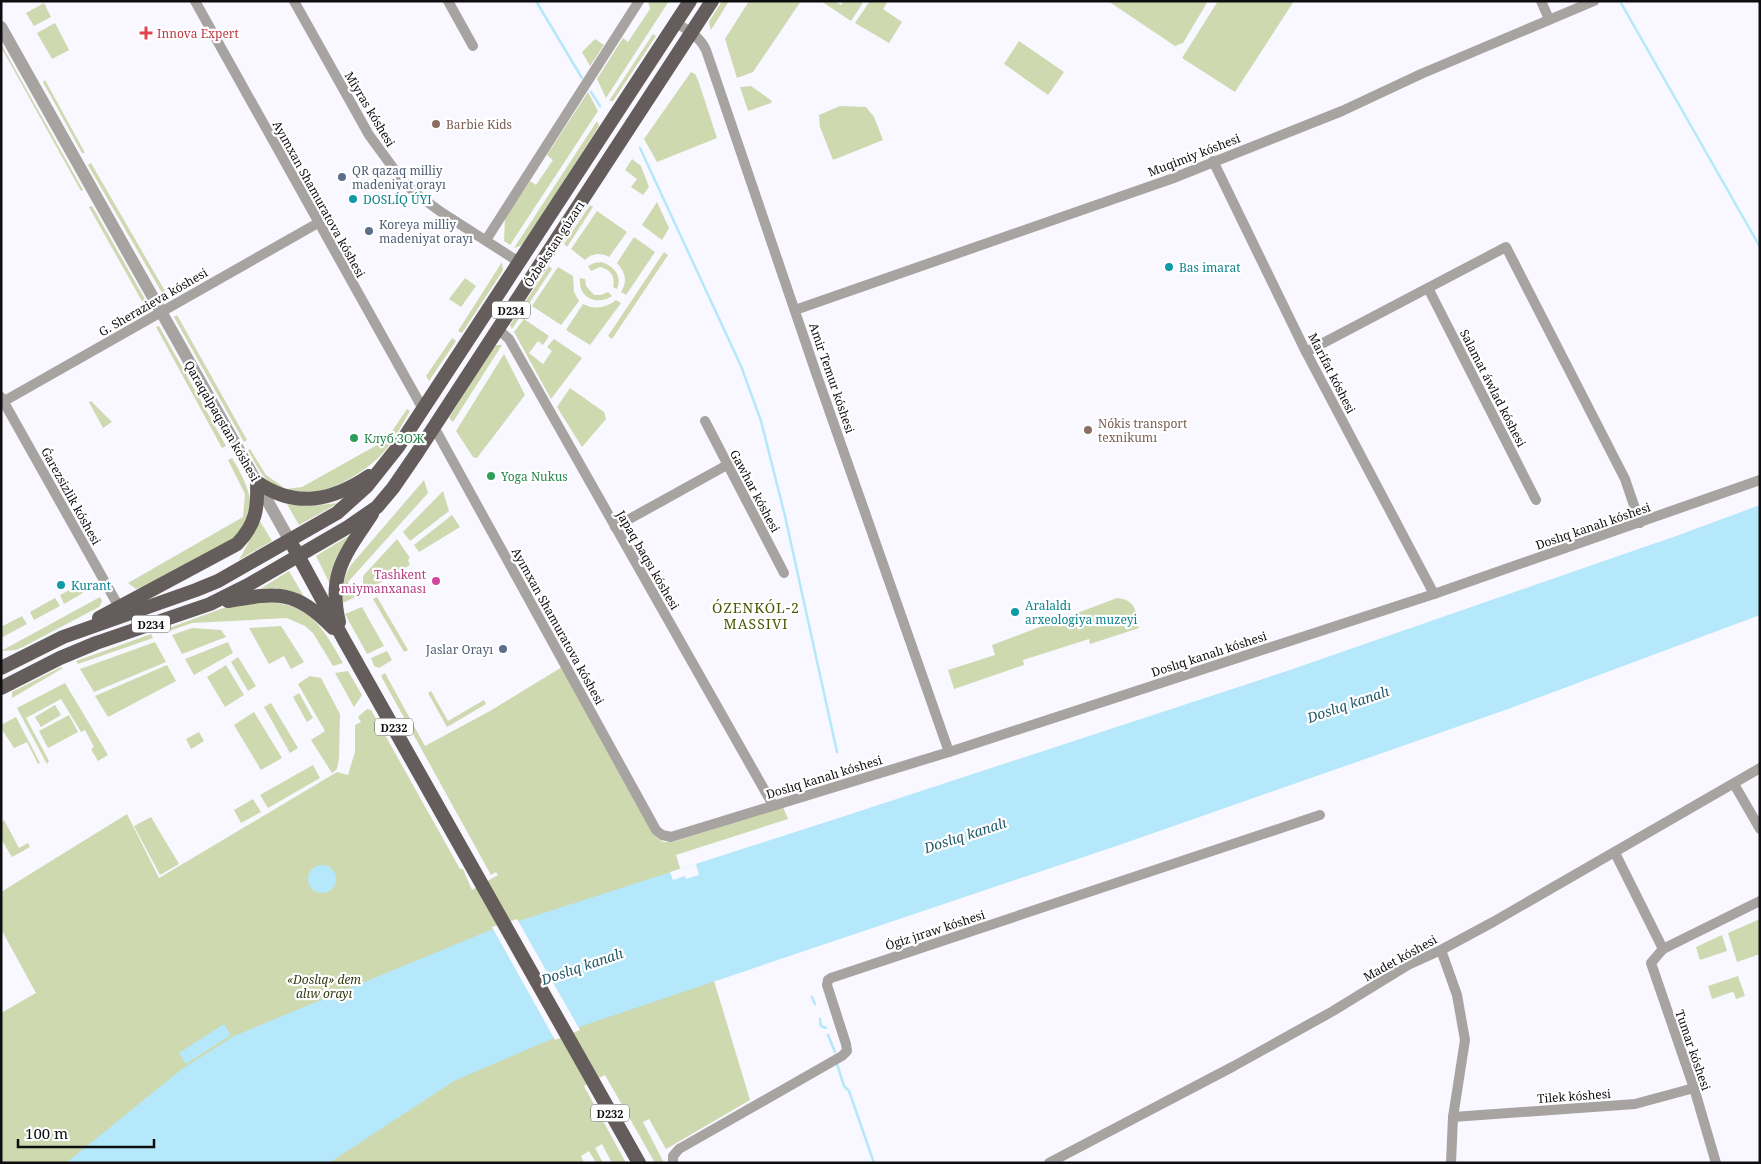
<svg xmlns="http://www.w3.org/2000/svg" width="1761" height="1164" viewBox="0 0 1761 1164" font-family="'Noto Serif',serif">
<rect width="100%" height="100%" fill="#f9f7ff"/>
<!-- green -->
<g fill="#cfd9b0">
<polygon points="648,1 669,1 606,98 597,79 623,38 628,42 650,9"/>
<polygon points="722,1 729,1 711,30 709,23 710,20"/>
<polygon points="749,1 801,1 753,72 737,78 725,39"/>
<polygon points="821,1 835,1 841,5 844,1 864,1 851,21"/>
<polygon points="870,1 888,1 883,9 902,22 889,43 855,23"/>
<polygon points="1108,1 1208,1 1183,43 1175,46"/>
<polygon points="1218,1 1294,1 1235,92 1182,58"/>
<polygon points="44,3 51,17 34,26 26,13"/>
<polygon points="55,23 69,50 52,59 37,33"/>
<polygon points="653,34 656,36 613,101 609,101"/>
<polygon points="595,39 604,45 590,66 582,52"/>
<polygon points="1019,41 1064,72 1048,95 1004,64"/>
<polygon points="1,44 83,190 81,191 1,47"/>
<polygon points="691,72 695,74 698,80 717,138 657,162 644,139"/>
<polygon points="45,80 85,153 82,153 43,82"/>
<polygon points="751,86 772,101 771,103 748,111 740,87"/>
<polygon points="588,92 598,111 510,245 504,241 505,219 530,181 536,185 553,160 547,155"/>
<polygon points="840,106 866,107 874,117 883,140 833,160 820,127 819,115"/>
<polygon points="597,121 599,126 525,242 520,246 514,248"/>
<polygon points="632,159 641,166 649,187 643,195 631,187 637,179 625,170"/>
<polygon points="91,163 169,298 167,299 165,298 88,165"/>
<polygon points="657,202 669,228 662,240 642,225"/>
<polygon points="590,205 593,207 567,247 564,244"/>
<polygon points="92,206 146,301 143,303 89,207"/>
<path d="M597,211L627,232L609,257C600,252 592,253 585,260L571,249Z"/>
<path d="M634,237L655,252L626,295L621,292C628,281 625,272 617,263Z"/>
<polygon points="664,252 668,255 612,339 608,336"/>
<polygon points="502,262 503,270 500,275 462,333 458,331"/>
<path d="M601,262C613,265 623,276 617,289L613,287C616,277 610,269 600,267L591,271L588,266L594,263Z"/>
<polygon points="549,266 552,269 512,329 510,325"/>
<polygon points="558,267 573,276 574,292 579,301 561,325 532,306"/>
<polygon points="465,278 476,286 461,307 449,299"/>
<path d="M580,278L585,279L586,286L594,295H601L608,292L612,296C597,306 578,298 580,278Z"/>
<path d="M616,300L621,303L590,345L566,330L583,304C595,310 606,308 616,300Z"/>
<polygon points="177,315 247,440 244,442 174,317"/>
<polygon points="524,319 549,336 543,345 538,341 529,353 543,364 552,351 547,347 554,339 582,358 551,399 514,332"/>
<polygon points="159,326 226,446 222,448 156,327"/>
<polygon points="452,338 456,341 429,381 426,376"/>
<polygon points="497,345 502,345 453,422 449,418 493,347"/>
<polygon points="504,354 525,395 477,458 473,457 456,431"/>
<polygon points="570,388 604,412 606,419 582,447 557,407"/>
<polygon points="91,401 112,422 103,428 89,402"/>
<path d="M407,409L410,411C401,426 393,443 381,455C362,475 321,498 293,494C286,493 274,486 269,482C260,474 254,461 248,450L250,449L266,475L286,489L302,487L386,440Z"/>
<path d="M232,458C242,475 256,499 249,520C247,526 237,536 231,540C204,557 174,571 146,586L136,589L128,583L243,517L245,494L228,460Z"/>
<path d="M424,480L428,493L348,582L355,597L343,603C342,588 343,578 351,565Z"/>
<polygon points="443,491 449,511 410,541 403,532"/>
<polygon points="339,503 299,525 287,504 306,506"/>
<polygon points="452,515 460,527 419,552 414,545"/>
<polygon points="260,521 272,541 239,560"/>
<path d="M350,535C338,553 331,564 331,586L316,556Z"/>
<polygon points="397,539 410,558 408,560 410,565 366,591 363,585 363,576"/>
<polygon points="289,571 306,600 277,588 260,589"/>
<polygon points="79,585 83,593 64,604 60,595"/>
<polygon points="100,597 102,601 99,607 23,647 16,650 1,651"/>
<polygon points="377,597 408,650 404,652 373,599"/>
<polygon points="55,598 60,606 34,620 30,612"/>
<path d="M1117,598C1137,600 1135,611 1139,628L1090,644L1089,639L1023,660L1024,665L954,689L948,670L995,655L992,645Z"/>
<path d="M261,602C309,602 322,626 343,663L333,666L313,633L305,626L287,618L192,623L164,633L163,630L229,606Z"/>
<polygon points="362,607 384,646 367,654 345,614"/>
<polygon points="22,616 27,624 1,638 1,627"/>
<polygon points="281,626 304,662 291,669 284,656 269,664 249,628"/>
<polygon points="192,628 221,630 226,637 182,654 172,635"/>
<polygon points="151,634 153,638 78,664 76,661"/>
<polygon points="155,642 166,662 94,692 80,669"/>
<polygon points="228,642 233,653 194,675 185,659"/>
<polygon points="387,651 392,660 379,668 374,666 371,658"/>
<polygon points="238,657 256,686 248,691 231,662"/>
<polygon points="167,665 176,681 108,717 95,696"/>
<polygon points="226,665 244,695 225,707 207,677"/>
<polygon points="61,667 63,668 12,698 12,692"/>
<polygon points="562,667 657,838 663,842 673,842 783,807 788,819 676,855 750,1100 666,1149 649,1119 643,1122 664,1163 655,1163 605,1075 584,1086 626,1163 612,1163 602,1144 595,1148 603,1163 596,1163 589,1151 581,1156 584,1163 1,1163 1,1013 36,993 1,929 1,892 127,814 159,878 337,772 348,775 355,752 355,725 361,722 358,717 367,709 371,710 460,869 463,869 472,890 498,875 496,872 491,875 381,676 385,673 425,746 490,711"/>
<polygon points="348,671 362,695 354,707 335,673"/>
<polygon points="310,676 321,678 340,714 339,758 337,769 332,773 311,740 325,731 298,684"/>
<polygon points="65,683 108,755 98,761 91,749 94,747 85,730 81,732 61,699 26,718 49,761 47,764 17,708"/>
<polygon points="431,691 448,721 484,700 486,704 447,727 428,693"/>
<polygon points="299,693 313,718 307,722 293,697"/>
<polygon points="271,703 298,748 290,753 264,707"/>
<polygon points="55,705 61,715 41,727 35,717"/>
<polygon points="254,712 282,758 261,770 234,725"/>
<polygon points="69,715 78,732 48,748 39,731"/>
<polygon points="16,717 40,763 38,764 27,742 14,748 1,728 1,725"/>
<polygon points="199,732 204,741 191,749 186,739"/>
<polygon points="313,765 320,778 268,808 260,795"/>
<polygon points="253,799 261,812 241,823 234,810"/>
<polygon points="151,817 179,864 160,875 134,826"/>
<polygon points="4,820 19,848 28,843 30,847 12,857 1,839 1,822"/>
<polygon points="1760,919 1760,954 1737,962 1728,933"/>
<polygon points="1722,935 1727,951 1700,960 1696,947"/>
<polygon points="1738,976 1745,996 1736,999 1734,993 1732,992 1712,999 1708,986"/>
</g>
<!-- water -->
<g fill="#b4e8fa">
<polygon points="1760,505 1760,615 1508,709 1128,842 582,1026 454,1081 329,1163 66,1163 182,1069 234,1036 488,931 851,814 1287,671 1679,535"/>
<circle cx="322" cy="879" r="14"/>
<polygon points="224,1024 231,1035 186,1064 179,1053"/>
</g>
<!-- pier -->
<g fill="#f9f7ff">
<polygon points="696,864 699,875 686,879 685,876 673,880 670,872"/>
<polygon points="517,919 580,1030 555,1040 492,927"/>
</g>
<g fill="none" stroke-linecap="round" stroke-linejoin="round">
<!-- stream -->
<g stroke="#b4e8fa" stroke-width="2.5">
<polyline points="536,1 582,78"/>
<polyline points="1621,3 1760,247"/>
<polyline points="591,92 600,106"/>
<polyline points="640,148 741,366 761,421 785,516 837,752"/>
<polyline points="812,997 815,1004"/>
<polyline points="820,1019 821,1026 826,1028"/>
<polyline points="828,1035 835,1052"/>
<polyline points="837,1064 844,1086 849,1091 874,1163"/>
</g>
<!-- minor -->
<g stroke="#a7a3a1" stroke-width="10">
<polyline points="195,1 423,409"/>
<polyline points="294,1 369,135 402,180 414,192 441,212 519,262"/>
<polyline points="448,1 473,46"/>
<polyline points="1541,1 1549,19"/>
<path d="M676,23C688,30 700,37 706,50L816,373L949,752"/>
<polyline points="1213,161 1306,352 1434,594"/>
<polyline points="486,240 639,1"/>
<polyline points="1428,288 1536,500"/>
<polyline points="795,310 1171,179 1342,111 1421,74 1594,1"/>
<polyline points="498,329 509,339 773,805"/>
<polyline points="1306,352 1506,247 1625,479 1640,523"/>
<polyline points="1,397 119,607 125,610"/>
<polyline points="1,403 318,223"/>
<polyline points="705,421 784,573"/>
<polyline points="434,427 656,830 662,835 671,837 949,752 1434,594 1760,480"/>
<polyline points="615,527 727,465"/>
<polyline points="1734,784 1760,829"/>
<polyline points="1615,853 1663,949"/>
<polyline points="1441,950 1457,995 1465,1040 1453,1117 1451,1163"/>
<polyline points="1453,1117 1635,1104 1694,1088"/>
<polyline points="673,1163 673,1156 679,1149 842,1056 847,1051 846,1044 827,985 828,980 831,978 1320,815"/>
<polyline points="1049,1163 1234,1066 1333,1011 1408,965 1441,950 1493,922 1760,768"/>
<polyline points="1716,1163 1694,1088 1651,963 1663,949 1760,901"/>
</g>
<!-- tertiary -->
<polyline stroke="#a7a3a1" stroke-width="12" points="1,27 290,541"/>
<!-- primary -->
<g stroke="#645d5b" stroke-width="14">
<path d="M257,482C295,509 332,501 369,476"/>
<polyline points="294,548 344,640 639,1163"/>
<path d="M228,601C279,592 295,590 333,628"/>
<path d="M99,618L237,544C256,524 258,509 257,482"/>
<path d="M339,622C327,573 347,552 372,514"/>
<polyline points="1,668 63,637 196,590 218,581 337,513 367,486 398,447 690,1"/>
<polyline points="1,688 60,658 96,643 210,604 248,585 348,527 377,507 393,488 417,453 712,1"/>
</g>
</g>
<!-- markers -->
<path fill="#e0444e" stroke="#fff" stroke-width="2" d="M143.5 25.5h5v5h5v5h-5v5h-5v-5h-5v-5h5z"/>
<g fill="#8d6e63" stroke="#fff" stroke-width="2">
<circle cx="436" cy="124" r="5"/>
<circle cx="1088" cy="430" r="5"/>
</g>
<g fill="#5c6f8a" stroke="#fff" stroke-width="2">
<circle cx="342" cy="177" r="5"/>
<circle cx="369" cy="231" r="5"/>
<circle cx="503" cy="649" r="5"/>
</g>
<g fill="#0f9aa8" stroke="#fff" stroke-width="2">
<circle cx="353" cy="199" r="5"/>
<circle cx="1169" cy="267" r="5"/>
<circle cx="61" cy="585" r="5"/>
<circle cx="1015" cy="612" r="5"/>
</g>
<g fill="#2e9e5b" stroke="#fff" stroke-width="2">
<circle cx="354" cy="438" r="5"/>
<circle cx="491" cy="476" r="5"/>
</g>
<circle fill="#d1479c" stroke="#fff" stroke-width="2" cx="436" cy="581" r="5"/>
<g text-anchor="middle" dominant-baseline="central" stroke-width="4.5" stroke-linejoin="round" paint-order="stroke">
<!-- shield labels -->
<g fill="#fff" stroke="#565658" stroke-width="1">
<rect x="492" y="301.5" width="38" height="17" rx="4"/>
<rect x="132" y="615.5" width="38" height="17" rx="4"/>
<rect x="375" y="718.5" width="38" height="17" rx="4"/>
<rect x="591" y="1104.5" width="38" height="17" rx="4"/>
</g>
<g font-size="11" font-weight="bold" fill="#0e0d10">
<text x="511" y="310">D234</text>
<text x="151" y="624">D234</text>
<text x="394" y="727">D232</text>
<text x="610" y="1113">D232</text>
</g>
<!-- health labels -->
<g font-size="12" fill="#be3a42" stroke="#fff" text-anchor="start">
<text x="157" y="33">Innova Expert</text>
</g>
<!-- street labels -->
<g font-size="12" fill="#0e0d10" stroke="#fff">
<text transform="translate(370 109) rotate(59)">Miyras kóshesi</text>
<text transform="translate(1194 155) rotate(-21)">Muqimiy kóshesi</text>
<text transform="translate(319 199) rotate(61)">Ayımxan Shamuratova kóshesi</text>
<text transform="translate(554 244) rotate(-57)">Ózbekstan gúzarı</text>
<text transform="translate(153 302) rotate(-30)">G. Sherazieva kóshesi</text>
<text transform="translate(1332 373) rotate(63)">Marifat kóshesi</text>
<text transform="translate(832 378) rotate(71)">Amir Temur kóshesi</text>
<text transform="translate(1493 388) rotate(63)">Salamat áwlad kóshesi</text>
<text transform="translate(222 421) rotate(60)">Qaraqalpaqstan kóshesi</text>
<text transform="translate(755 491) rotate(62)">Gawhar kóshesi</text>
<text transform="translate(71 496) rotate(61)">Ǵarezsizlik kóshesi</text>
<text transform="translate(1593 526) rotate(-19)">Doslıq kanalı kóshesi</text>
<text transform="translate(648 560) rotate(60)">Japaq baqsı kóshesi</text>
<text transform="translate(558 626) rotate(61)">Ayımxan Shamuratova kóshesi</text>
<text transform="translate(1209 654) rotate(-18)">Doslıq kanalı kóshesi</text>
<text transform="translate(824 777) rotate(-17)">Doslıq kanalı kóshesi</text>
<text transform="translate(935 930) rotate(-18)">Ógiz jıraw kóshesi</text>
<text transform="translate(1400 958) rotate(-29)">Madet kóshesi</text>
<text transform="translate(1693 1050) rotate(71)">Tumar kóshesi</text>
<text transform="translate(1574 1096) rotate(-4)">Tilek kóshesi</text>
</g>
<!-- education labels -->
<g font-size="12" fill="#785e54" stroke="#fff" text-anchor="start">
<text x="446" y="124">Barbie Kids</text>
<text x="1098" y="423">Nókis transport<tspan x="1098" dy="14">texnikumı</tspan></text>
</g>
<!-- service labels -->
<g font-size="12" fill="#4e5e75" stroke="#fff" text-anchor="start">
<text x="352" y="170">QR qazaq milliy<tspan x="352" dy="14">madeniyat orayı</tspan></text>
<text x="379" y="224">Koreya milliy<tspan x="379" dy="14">madeniyat orayı</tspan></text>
<text x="493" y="649" text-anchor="end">Jaslar Orayı</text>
</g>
<!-- culture labels -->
<g font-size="12" fill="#0d838f" stroke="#fff" text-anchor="start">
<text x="363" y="199">DOSLÍQ ÚYI</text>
<text x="1179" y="267">Bas imarat</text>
<text x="71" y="585">Kurant</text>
<text x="1025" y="605">Aralaldı<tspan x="1025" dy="14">arxeologiya muzeyi</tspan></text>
</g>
<!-- leisure labels -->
<g font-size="12" fill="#27864d" stroke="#fff" text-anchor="start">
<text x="364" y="438">Клуб ЗОЖ</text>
<text x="501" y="476">Yoga Nukus</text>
</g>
<!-- hotel labels -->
<g font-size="12" fill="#b23c85" stroke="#fff" text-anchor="end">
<text x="426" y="574">Tashkent<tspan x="426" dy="14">miymanxanası</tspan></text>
</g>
<!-- park labels -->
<g font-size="12" font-style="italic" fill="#333b13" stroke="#fff">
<text x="324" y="979">«Doslıq» dem<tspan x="324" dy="14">alıw orayı</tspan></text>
</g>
<!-- neighbourhood labels -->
<g font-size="14" letter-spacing="1" fill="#4a5907" stroke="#fff">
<text x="756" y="607">ÓZENKÓL-2<tspan x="756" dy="16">MASSIVI</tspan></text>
</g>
<!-- water labels -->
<g font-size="14" font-style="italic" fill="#235969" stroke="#fff">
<text transform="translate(1348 704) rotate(-19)">Doslıq kanalı</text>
<text transform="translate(965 835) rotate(-18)">Doslıq kanalı</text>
<text transform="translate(582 966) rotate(-19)">Doslıq kanalı</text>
</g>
</g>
<!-- border -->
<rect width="1761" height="1164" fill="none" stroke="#0e0d10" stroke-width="5"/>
<!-- scale -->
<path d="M18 1139v8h136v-8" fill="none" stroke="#0e0d10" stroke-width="2.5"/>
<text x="25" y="1139" font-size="15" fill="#0e0d10" stroke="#ffffff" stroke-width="4" paint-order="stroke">100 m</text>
</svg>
